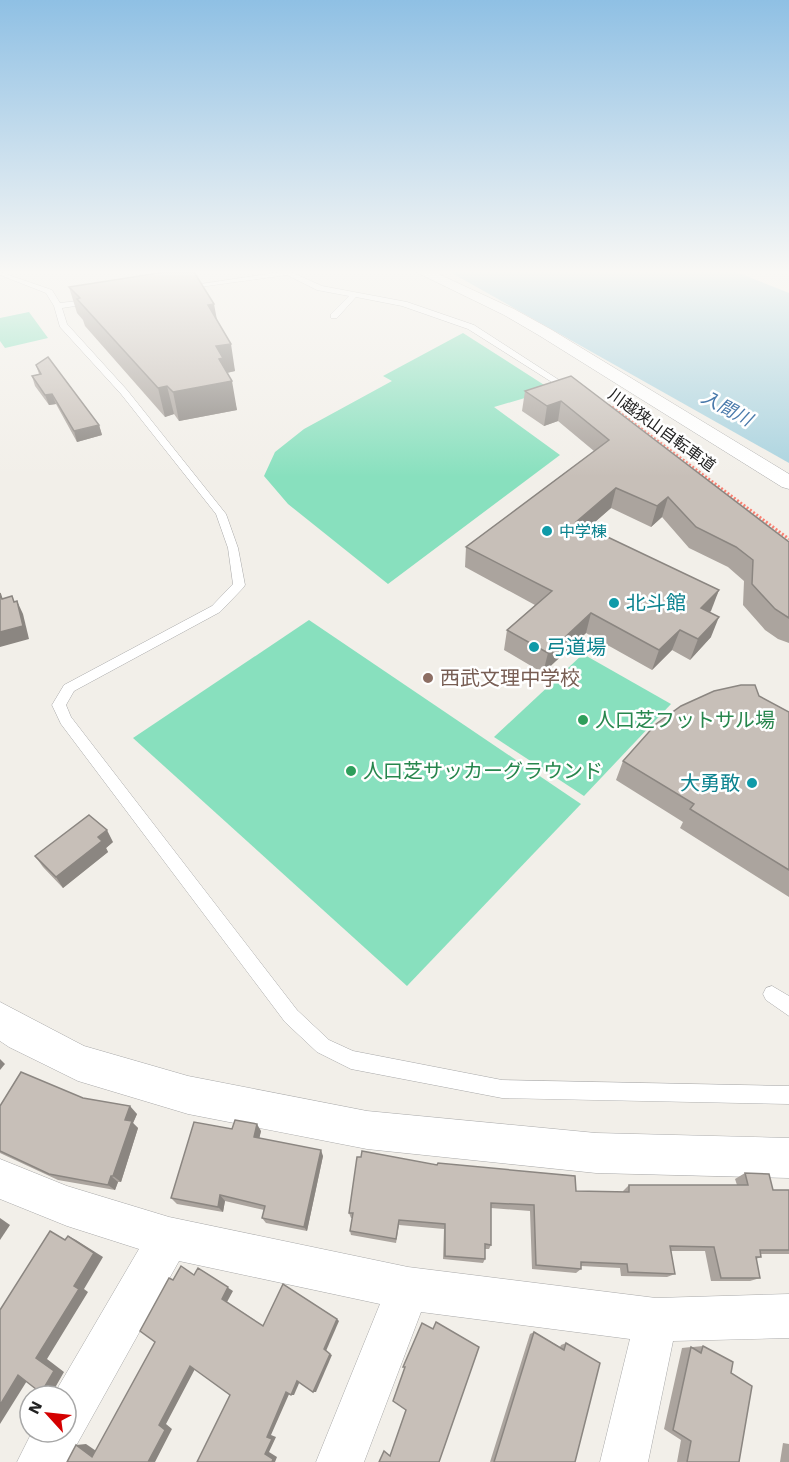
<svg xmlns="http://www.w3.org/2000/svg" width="789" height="1462" viewBox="0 0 789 1462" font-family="'Work Sans','Noto Sans JP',sans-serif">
<rect width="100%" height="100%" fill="#f2efe9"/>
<!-- pitch -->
<g fill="#88e0be">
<polygon points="29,312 48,338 5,348 0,341 0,318"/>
<polygon points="463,333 552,390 494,407 560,455 388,584 288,504 264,476 275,452 304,429 392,381 383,376"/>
<polygon points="309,620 581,804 407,986 133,738"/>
<polygon points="583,654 671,704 584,796 494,737"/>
</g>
<!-- water -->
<polygon fill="#aad3df" points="450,272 736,272 789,293 789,463"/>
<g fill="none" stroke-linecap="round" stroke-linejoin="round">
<defs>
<g id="service">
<polygon points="0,272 52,290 60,303 95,299 95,303 62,308 67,324 127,390 226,514 238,548 245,585 243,588 220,612 74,691 66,705 71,717 297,1010 329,1040 353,1051 502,1080 789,1086 789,1104 502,1098 351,1069 317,1052 285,1022 61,724 52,705 64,685 212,606 233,584 228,548 216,514 121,394 60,327 54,306 46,293 0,275"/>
<polygon points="281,272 291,272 322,286 407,302 474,325 576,391 569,393 468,329 402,306 356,297 337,318 331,318 331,314 349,296 317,290 287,275 185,289 181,287"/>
<polygon points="772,986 789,996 789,1016 766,1000 763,994 766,988"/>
</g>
<g id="minor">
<polygon points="416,272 434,272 514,309 552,330 789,474 789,489 782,487 540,336 504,315"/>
<polygon points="0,1002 84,1046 188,1076 367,1111 596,1133 789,1138 789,1178 596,1173 367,1149 188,1114 78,1081 9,1047 0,1041"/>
<polygon points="0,1159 67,1186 169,1217 408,1267 656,1298 789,1294 789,1338 673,1341 648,1462 600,1462 630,1339 421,1312 364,1462 316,1462 380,1304 179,1261 67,1462 17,1462 32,1432 66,1432 66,1396 53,1396 139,1249 67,1226 0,1199"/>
</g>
</defs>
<!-- service casing -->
<use href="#service" stroke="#a9a9a9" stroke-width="1"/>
<!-- minor casing -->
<use href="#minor" stroke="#a9a9a9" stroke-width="1"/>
<!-- path-far1 -->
<polyline stroke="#fa8072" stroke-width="2" stroke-dasharray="1.5 1.5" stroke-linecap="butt" points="609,405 614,409"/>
<!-- path -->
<polyline stroke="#fa8072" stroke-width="3" stroke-dasharray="2 2" stroke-linecap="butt" points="612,407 789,539"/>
<!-- service -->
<use href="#service" fill="#fff" fill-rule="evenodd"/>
<!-- minor -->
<use href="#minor" fill="#fff" fill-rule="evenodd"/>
</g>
<!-- wall -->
<g fill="#aba49e">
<polygon points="69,287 217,320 235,371 227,373 237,410 179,421 174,414 165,417 85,326 83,320 77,313"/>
<polygon points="36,365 99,425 102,435 77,442 56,404 49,405 35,386 32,376 39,374"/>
<polygon points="571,376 789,542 789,643 778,639 765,630 743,605 744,581 728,567 689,548 662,517 651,527 611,508 588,528 719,590 709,612 711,637 690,660 672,650 652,670 586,633 543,673 504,650 507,630 535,605 465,567 466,547 594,451 558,421 544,426 522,411 525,391"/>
<polygon points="759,696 789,712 789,897 680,828 683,822 616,780 623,761"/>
<polygon points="113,842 106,848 108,852 63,888 43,867 35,856"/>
<polygon points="83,1098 137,1114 133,1123 138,1128 121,1182 118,1182 115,1190 58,1180 0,1153 0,1106"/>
<polygon points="232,1129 261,1131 259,1138 323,1156 307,1231 266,1223 262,1218 264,1210 225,1201 223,1212 177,1204 171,1198"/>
<polygon points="745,1173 773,1190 789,1190 789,1254 761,1254 761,1257 756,1259 760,1278 750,1281 711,1281 705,1251 671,1251 675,1274 667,1277 621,1276 620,1268 581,1266 581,1269 576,1273 532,1269 530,1211 491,1208 491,1245 489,1249 485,1249 485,1259 483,1263 443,1259 444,1229 399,1225 396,1243 351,1235 350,1231 352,1218 351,1218 349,1213 576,1191 623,1192 623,1191 629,1185 737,1185 735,1179"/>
<polygon points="534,1332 560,1347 561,1345 566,1343 575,1462 490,1462 530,1334"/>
<polygon points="703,1346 731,1373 739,1462 677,1462 681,1440 664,1429 682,1348 691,1347 693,1348 693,1347"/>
<polygon points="783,1443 789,1444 789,1462 780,1462"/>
</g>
<!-- shaded-wall -->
<g fill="#8b8681">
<polygon points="214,304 219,331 208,305"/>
<polygon points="231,344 235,371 226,373 232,381 237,410 179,421 173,392 216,346"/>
<polygon points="167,386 174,414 165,417 158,388"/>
<polygon points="52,394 56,404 49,405 45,395"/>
<polygon points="561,401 558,421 544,426 547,406"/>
<polygon points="99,425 102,435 77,442 74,431"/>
<polygon points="616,488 611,508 572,542 576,522"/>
<polygon points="668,497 662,517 651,527 657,506"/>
<polygon points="719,590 711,611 693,628 701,608"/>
<polygon points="17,601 23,614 29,639 0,647 0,632"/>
<polygon points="591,613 586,633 543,673 548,653"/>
<polygon points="719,617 711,637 690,660 698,639"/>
<polygon points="680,630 672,650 652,670 659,650"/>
<polygon points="107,830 113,842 106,848 108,852 63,888 56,877 98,837"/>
<polygon points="0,1059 5,1064 0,1070"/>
<polygon points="130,1106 137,1114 133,1123 138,1128 121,1182 113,1176 125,1120"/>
<polygon points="257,1124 261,1131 258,1144 254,1137"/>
<polygon points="321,1150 323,1156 307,1231 304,1227"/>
<polygon points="111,1176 118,1182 115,1190 108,1185"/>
<polygon points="220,1195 225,1201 223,1212 218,1207"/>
<polygon points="0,1218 10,1225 0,1240"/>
<polygon points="68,1236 76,1240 103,1257 84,1289 88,1292 47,1359 64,1372 52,1393 41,1393 36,1358"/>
<polygon points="198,1268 233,1291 227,1302 267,1328 222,1299"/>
<polygon points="337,1319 339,1321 326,1351 324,1349"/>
<polygon points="330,1354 332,1355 316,1392 313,1392"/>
<polygon points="190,1366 196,1367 166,1424 172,1429 155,1462 148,1462 159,1425"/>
<polygon points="18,1375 30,1376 0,1424 0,1405"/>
<polygon points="297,1381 300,1381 294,1395 291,1395"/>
<polygon points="286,1392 290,1392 271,1435 276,1437 269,1452 277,1457 275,1462 272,1462 265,1454 267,1437"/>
<polygon points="86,1444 102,1455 92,1457 76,1445"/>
</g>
<!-- building -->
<g fill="#c7bfb8" stroke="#8b8681" stroke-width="1.5">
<polygon points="165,272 194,272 214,304 208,305 231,344 216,346 223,358 219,359 232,381 173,392 167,386 158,388 77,299 80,298 69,287"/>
<polygon points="48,357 99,425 74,431 52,394 45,395 32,376 41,374 36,365"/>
<polygon points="571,376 789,542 789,618 775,609 752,584 753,560 736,547 696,527 668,497 657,506 616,488 576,522 719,590 701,608 719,617 698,639 680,630 659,650 591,613 548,653 507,630 552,591 466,547 609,440 561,401 547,406 525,391"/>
<polygon points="0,593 2,599 12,596 14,602 17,601 23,626 0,632"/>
<polygon points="741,685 755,685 759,696 789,712 789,870 690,809 694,804 623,761 656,724 681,706 714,691"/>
<polygon points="89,815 107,830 98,837 102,841 56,877 35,856"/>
<polygon points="21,1072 83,1098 130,1106 125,1120 132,1121 113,1176 111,1176 108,1185 49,1174 0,1151 0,1106"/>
<polygon points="235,1120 257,1124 254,1137 321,1150 304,1227 262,1218 265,1206 220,1195 218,1207 171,1198 194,1122 232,1129"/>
<polygon points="362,1151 437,1165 438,1163 575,1176 576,1191 629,1192 629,1185 748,1185 745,1173 769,1174 773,1190 789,1190 789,1250 760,1250 761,1257 756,1257 760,1278 721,1278 714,1247 670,1246 675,1274 628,1272 627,1264 581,1262 581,1269 536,1265 534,1205 491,1203 491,1245 485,1244 485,1259 445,1256 445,1224 399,1220 396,1239 350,1231 353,1213 349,1213 357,1157 361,1157"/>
<polygon points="50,1231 65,1240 68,1236 94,1253 74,1286 79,1289 36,1358 54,1371 41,1393 18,1375 0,1405 0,1310"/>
<polygon points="181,1266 194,1275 198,1268 228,1287 222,1299 263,1326 283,1284 337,1319 324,1349 330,1354 313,1392 297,1381 291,1395 286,1392 267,1437 272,1439 265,1454 273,1459 272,1462 197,1462 230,1395 190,1366 159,1425 165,1430 148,1462 67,1462 76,1445 92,1457 155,1342 140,1331 169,1278 173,1280"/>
<polygon points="436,1322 479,1347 439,1462 379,1462 384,1451 390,1456 406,1410 393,1401 405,1367 403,1367 422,1323 433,1329"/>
<polygon points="534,1332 564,1350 566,1343 600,1363 575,1462 494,1462"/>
<polygon points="703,1346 733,1362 731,1373 752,1386 739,1462 687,1462 691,1441 673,1430 691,1347 701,1353"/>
</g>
<!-- sky -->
<linearGradient id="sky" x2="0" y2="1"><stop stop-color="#8fc0e4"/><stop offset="0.57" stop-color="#f9f8f5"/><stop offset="1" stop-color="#f9f8f5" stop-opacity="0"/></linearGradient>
<rect width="789" height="477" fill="url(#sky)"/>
<!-- markers -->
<g fill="#0f9aa8" stroke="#fff" stroke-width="2">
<circle cx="547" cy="531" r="6"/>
<circle cx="614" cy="603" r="6"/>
<circle cx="534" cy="647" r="6"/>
<circle cx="752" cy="783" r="6"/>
</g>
<circle fill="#8d6e63" stroke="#fff" stroke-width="2" cx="428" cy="678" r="6"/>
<g fill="#2e9e5b" stroke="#fff" stroke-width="2">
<circle cx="583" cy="720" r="6"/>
<circle cx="351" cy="771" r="6"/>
</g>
<g text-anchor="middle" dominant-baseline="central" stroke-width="5" stroke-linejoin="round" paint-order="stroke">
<!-- far-street labels -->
<g font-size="16" fill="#222" stroke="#fff">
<text transform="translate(662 430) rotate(36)">川越狭山自転車道</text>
</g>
<!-- far-culture labels -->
<g font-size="16" fill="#0d838f" stroke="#fff" text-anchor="start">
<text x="559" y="531">中学棟</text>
</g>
<!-- far-water labels -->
<g font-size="18" font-style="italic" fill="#4a7aab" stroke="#fff">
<text transform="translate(727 408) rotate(28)">入間川</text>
</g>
<!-- culture labels -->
<g font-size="20" fill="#0d838f" stroke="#fff" text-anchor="start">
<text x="626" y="603">北斗館</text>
<text x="546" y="647">弓道場</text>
<text x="740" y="783" text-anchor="end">大勇敢</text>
</g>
<!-- education labels -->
<g font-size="20" fill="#785e54" stroke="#fff" text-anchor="start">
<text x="440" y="678">西武文理中学校</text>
</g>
<!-- leisure labels -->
<g font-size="20" fill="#27864d" stroke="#fff" text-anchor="start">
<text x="595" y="720">人口芝フットサル場</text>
<text x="363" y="771">人口芝サッカーグラウンド</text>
</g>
</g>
<!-- north arrow -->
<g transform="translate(48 1414) rotate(297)"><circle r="28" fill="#ffffff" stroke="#a7a7a7" stroke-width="1.5"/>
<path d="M0-4.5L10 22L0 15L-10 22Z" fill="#d40000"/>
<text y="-9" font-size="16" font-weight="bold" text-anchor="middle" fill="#222222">N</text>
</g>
</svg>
